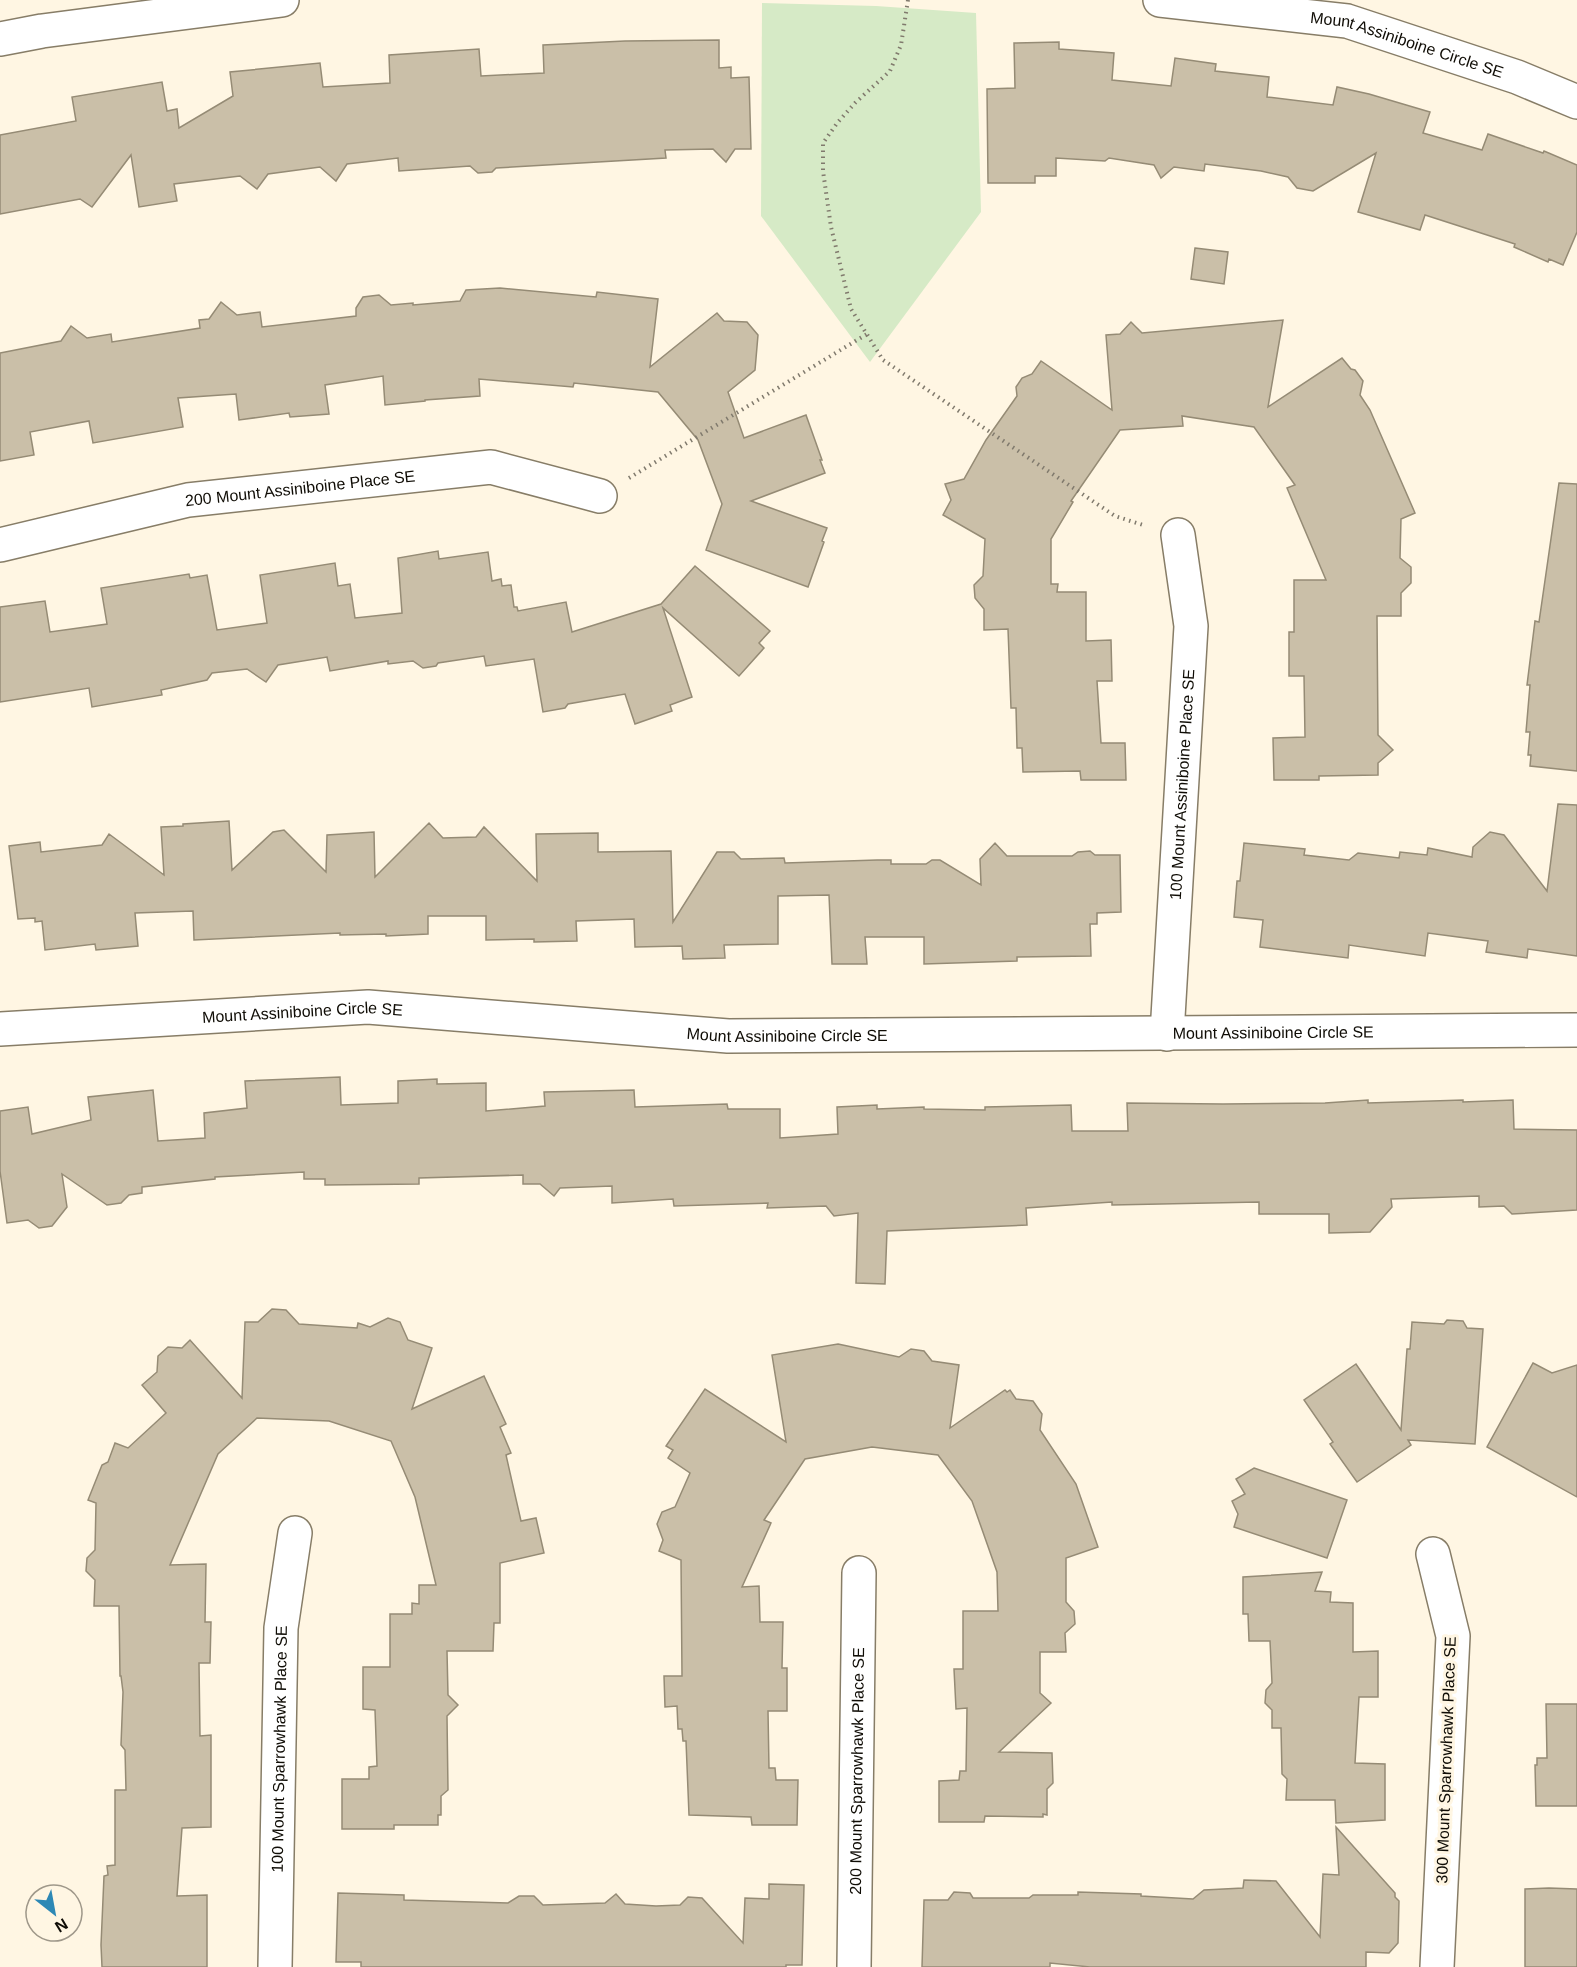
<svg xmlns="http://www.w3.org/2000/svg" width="1577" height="1967" viewBox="0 0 1577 1967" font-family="Helvetica,sans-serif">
<rect width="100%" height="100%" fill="#fff6e3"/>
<!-- green -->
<polygon fill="#d6eac6" points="762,3 876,6 976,13 981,212 870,362 761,216"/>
<!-- building -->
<g fill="#cabfa8" stroke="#958b75" stroke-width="1.5">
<polygon points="719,40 719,68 731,67 731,78 749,77 751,149 735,149 726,162 713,149 665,150 666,158 496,168 492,172 478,173 470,166 399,171 398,158 347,164 336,181 320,167 268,174 257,189 240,176 174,184 177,201 139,207 131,155 92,207 80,199 0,214 0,135 76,121 72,97 162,82 167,111 177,109 179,128 233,96 230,72 320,63 323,87 390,83 389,55 479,49 481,76 544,73 543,45 625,41"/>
<polygon points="1059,42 1059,49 1114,53 1112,80 1171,86 1175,58 1216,64 1215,71 1269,77 1267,97 1333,105 1337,87 1369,94 1430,112 1423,133 1482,150 1488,134 1543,153 1544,151 1577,165 1577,232 1563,265 1549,259 1548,262 1514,247 1515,244 1425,215 1420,230 1358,212 1376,153 1313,191 1297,188 1288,177 1261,171 1205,164 1204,171 1174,167 1161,178 1154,165 1109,158 1105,161 1056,158 1056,176 1035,176 1035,183 988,183 987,89 1015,88 1014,43"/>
<polygon points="1195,248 1228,252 1224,284 1191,279"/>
<polygon points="500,288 596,297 597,292 658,299 650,367 717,313 724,321 747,322 758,335 755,370 728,392 744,438 806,415 822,460 820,460 825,473 751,501 827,528 822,541 824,542 808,587 706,550 722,504 698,440 658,392 574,383 573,387 479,379 480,396 425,400 425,401 385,405 383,376 325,385 329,414 290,417 289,413 239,420 236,394 178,398 183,427 93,443 89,421 30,432 34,455 0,461 0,353 61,341 71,326 87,338 111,334 112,342 200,328 199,320 209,319 221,302 237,315 260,312 262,327 356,316 356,308 363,297 379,295 391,305 413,303 413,305 460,301 466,290"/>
<polygon points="1283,320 1268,407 1342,358 1351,369 1355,370 1363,381 1360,395 1370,410 1415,513 1401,519 1400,558 1411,567 1411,583 1401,593 1401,616 1377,616 1378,735 1393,750 1378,763 1378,775 1319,776 1319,780 1274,780 1273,738 1305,737 1304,676 1289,676 1289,632 1294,632 1294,580 1326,580 1287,488 1295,485 1254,427 1182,416 1183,426 1120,430 1071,501 1073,502 1051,539 1051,584 1058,584 1057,592 1086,592 1086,641 1111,640 1112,681 1097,681 1101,743 1125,743 1126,780 1081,780 1080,771 1023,772 1022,748 1017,748 1016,708 1011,708 1008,629 984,630 984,609 975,598 974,585 983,576 985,539 943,515 951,500 945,484 964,479 986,440 1017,396 1016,387 1022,378 1032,374 1041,361 1112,410 1106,335 1120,334 1131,322 1142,333"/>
<polygon points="1559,483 1577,484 1577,771 1530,766 1531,755 1528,755 1530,732 1526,732 1530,685 1527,685 1535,621 1539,622"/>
<polygon points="438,551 439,559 488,552 492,581 501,579 502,586 511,585 514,607 517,607 518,611 566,602 572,632 661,604 695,566 770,631 759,643 764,648 739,676 663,608 692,697 670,705 672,711 635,724 625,694 568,704 565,708 543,712 534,659 486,666 484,656 438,663 436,666 423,668 413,661 388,664 388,661 330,671 327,657 278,665 266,682 247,669 212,673 207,680 161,690 162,695 92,707 89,688 0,702 0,607 45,601 50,632 107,624 101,588 189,574 190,578 207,575 217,630 267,623 260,575 335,563 338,586 350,584 355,618 402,613 398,558"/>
<polygon points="1558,804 1577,805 1577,956 1528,949 1527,958 1486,952 1488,941 1428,933 1425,956 1349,945 1348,958 1260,947 1263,920 1234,917 1237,881 1240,881 1244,843 1305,849 1304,855 1349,860 1358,853 1399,858 1400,852 1427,855 1428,848 1472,857 1473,847 1490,832 1504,835 1547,891"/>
<polygon points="229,821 232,870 273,832 284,830 326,872 327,835 374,832 375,877 429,823 443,838 476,837 484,827 537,881 536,834 598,833 598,852 671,851 673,922 717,852 734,852 741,859 784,858 785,863 877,860 891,860 891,864 926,864 932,860 940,860 981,885 980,859 995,843 1007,856 1072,856 1078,852 1090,851 1095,855 1120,855 1121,912 1097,913 1097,924 1090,924 1091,956 1017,957 1017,961 924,964 924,937 865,937 867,964 832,964 829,895 778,896 778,944 724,945 725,958 683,959 682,946 635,947 634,919 576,921 577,941 534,942 534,939 486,940 486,916 428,916 428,934 386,936 386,934 340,935 340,933 194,940 193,911 135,913 138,946 96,950 95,944 45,950 42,921 35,922 35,918 18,919 9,846 40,842 41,852 102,845 109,834 164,875 161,827 183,826 183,824"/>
<polygon points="340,1077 341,1105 398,1103 398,1081 437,1079 437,1084 486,1083 486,1111 545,1106 544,1092 634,1090 635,1107 727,1104 728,1109 780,1109 780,1138 838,1134 837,1107 877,1105 877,1109 924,1107 924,1109 985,1110 985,1107 1071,1105 1072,1131 1128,1131 1127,1103 1223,1104 1325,1103 1368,1100 1368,1103 1463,1100 1463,1102 1513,1100 1514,1129 1577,1130 1577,1210 1512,1214 1504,1206 1479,1207 1479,1196 1391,1199 1392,1207 1370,1232 1329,1233 1329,1214 1259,1214 1259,1202 1112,1205 1112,1202 1026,1208 1027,1225 887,1231 885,1284 856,1283 858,1213 834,1216 826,1206 767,1208 768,1203 674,1206 673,1199 612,1203 612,1186 560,1188 554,1196 540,1184 523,1184 523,1175 419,1178 419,1184 325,1185 325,1179 304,1179 304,1172 215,1177 215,1179 142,1187 142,1193 129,1195 121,1203 107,1205 62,1174 67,1207 52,1226 39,1228 28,1220 7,1223 0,1171 0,1111 28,1107 32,1134 91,1120 88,1097 153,1090 158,1141 205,1138 204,1113 247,1108 245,1081"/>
<polygon points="272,1309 286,1310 299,1324 357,1328 358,1323 370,1327 388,1318 400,1322 408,1340 432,1348 412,1409 484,1376 506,1424 500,1427 511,1453 506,1455 521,1521 536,1518 544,1553 500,1563 500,1623 494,1623 493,1651 447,1651 448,1695 458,1705 447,1716 448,1790 441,1796 441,1815 438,1815 438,1825 394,1825 394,1829 342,1829 342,1779 369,1779 369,1767 377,1766 375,1710 363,1709 363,1667 390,1667 390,1614 412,1614 412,1603 419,1604 419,1585 436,1585 415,1497 391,1441 329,1421 257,1418 218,1454 170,1565 206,1564 205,1622 211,1622 210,1663 199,1663 200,1736 211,1735 211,1827 182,1828 177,1896 207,1895 207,1967 102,1967 101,1945 104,1876 108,1875 107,1866 115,1865 115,1790 126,1790 125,1750 121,1745 123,1692 121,1676 120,1676 119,1606 94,1606 95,1580 86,1571 87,1558 95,1550 96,1503 88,1500 102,1465 108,1462 115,1443 128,1448 166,1413 142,1385 157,1372 158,1356 168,1347 182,1348 190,1340 242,1398 245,1322 258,1322"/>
<polygon points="1447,1320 1463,1321 1467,1328 1483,1329 1475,1444 1408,1440 1411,1445 1357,1482 1330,1444 1333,1442 1304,1400 1356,1364 1401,1430 1407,1349 1410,1349 1412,1322 1444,1324"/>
<polygon points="838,1344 899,1357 911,1349 924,1351 932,1361 959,1365 950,1428 1005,1390 1007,1392 1010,1390 1016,1399 1033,1401 1042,1414 1040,1430 1076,1484 1098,1547 1066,1558 1066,1602 1074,1611 1075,1624 1065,1633 1066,1652 1040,1652 1040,1693 1051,1703 999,1752 1052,1753 1053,1783 1047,1789 1047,1815 1043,1814 1043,1817 985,1816 984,1822 939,1822 939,1781 959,1780 960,1771 966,1771 967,1708 956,1709 954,1669 963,1669 963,1611 998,1611 997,1572 972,1501 938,1455 872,1447 805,1459 764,1520 771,1523 742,1587 759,1586 760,1622 783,1622 782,1668 787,1668 787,1711 768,1711 769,1768 775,1768 776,1780 798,1780 797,1825 752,1825 751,1817 689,1815 686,1741 683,1741 682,1729 678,1729 677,1706 665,1707 664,1676 682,1676 681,1560 659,1551 663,1540 657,1524 662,1512 675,1507 690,1473 668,1458 673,1450 666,1446 705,1389 786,1442 772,1355"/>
<polygon points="1533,1363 1552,1373 1577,1365 1577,1497 1487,1447"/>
<polygon points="1254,1468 1347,1500 1327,1558 1234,1527 1238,1514 1232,1501 1245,1494 1236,1479"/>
<polygon points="1322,1572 1315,1591 1331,1592 1330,1602 1353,1603 1353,1652 1378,1651 1378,1697 1359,1697 1355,1763 1385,1764 1385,1820 1336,1823 1335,1800 1286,1800 1287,1779 1282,1774 1281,1728 1272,1728 1272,1710 1265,1703 1266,1690 1272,1683 1270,1641 1249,1641 1248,1614 1243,1614 1243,1577"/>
<polygon points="1546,1704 1577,1704 1577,1806 1536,1806 1535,1765 1537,1765 1537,1758 1547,1758"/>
<polygon points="1336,1827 1395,1893 1395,1897 1399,1901 1398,1943 1389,1953 1366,1952 1366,1967 1090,1967 1050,1963 1050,1967 922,1967 924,1900 948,1900 954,1892 970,1893 973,1898 1029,1898 1033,1895 1078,1895 1078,1892 1141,1894 1141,1896 1193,1899 1204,1890 1243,1888 1244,1880 1276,1881 1320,1937 1323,1874 1339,1875"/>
<polygon points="769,1884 804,1885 802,1965 786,1965 786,1967 361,1967 361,1962 336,1962 338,1893 404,1895 404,1900 508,1903 519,1896 534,1896 543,1905 605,1903 616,1894 625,1904 656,1906 680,1905 688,1897 702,1898 743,1943 745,1898 769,1899"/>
<polygon points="1549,1888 1577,1889 1577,1967 1525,1967 1525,1889"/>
</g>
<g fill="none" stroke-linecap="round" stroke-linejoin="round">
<defs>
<g id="minor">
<path id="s1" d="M1160,0L1347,21L1517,77L1577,102"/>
<polyline points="0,39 42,31 282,0"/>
<path id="s2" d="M0,545L188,500L491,467L600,496"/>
<path id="s3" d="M0,1029L368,1007L728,1036L1577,1030"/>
<path id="s4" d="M1167,1034L1191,626L1178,535"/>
<polyline points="1433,1554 1453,1636 1437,1967"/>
<path id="s5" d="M275,1967L281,1628L295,1533"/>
<path id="s6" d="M854,1967L859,1573"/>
</g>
</defs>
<!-- minor casing -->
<use href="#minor" stroke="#877d67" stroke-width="36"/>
<!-- path -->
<g stroke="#807a6d" stroke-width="4" stroke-dasharray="1.5 4.5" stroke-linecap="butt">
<polyline points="908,0 901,45 890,71 855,103 838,122 823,143 823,171 831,227 851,309 883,360 1115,516 1146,526"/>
<polyline points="629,478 867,334"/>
</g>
<!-- minor -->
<use href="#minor" stroke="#fff" stroke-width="33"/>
</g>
<g text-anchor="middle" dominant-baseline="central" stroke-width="6" stroke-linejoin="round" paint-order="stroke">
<!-- street labels -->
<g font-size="16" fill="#0f0c05" stroke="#fff6e3">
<text stroke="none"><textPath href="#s1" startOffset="252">Mount Assiniboine Circle SE</textPath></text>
<text stroke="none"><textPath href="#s2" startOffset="306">200 Mount Assiniboine Place SE</textPath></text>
<text stroke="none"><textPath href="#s4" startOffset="250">100 Mount Assiniboine Place SE</textPath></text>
<text stroke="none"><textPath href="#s3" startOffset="303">Mount Assiniboine Circle SE</textPath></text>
<text stroke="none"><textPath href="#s3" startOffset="1275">Mount Assiniboine Circle SE</textPath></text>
<text stroke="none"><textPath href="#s3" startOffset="789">Mount Assiniboine Circle SE</textPath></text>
<text stroke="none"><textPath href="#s5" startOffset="218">100 Mount Sparrowhawk Place SE</textPath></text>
<text transform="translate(1446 1760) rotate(-88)">300 Mount Sparrowhawk Place SE</text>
<text stroke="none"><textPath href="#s6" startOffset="196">200 Mount Sparrowhawk Place SE</textPath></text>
</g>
</g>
<!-- north arrow -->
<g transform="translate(54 1913) rotate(149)"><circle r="28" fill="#fff6e3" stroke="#9f988a" stroke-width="1.5"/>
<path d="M0-4.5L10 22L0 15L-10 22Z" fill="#2d88b5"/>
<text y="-9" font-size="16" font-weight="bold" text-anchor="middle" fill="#0f0c05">N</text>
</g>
</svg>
